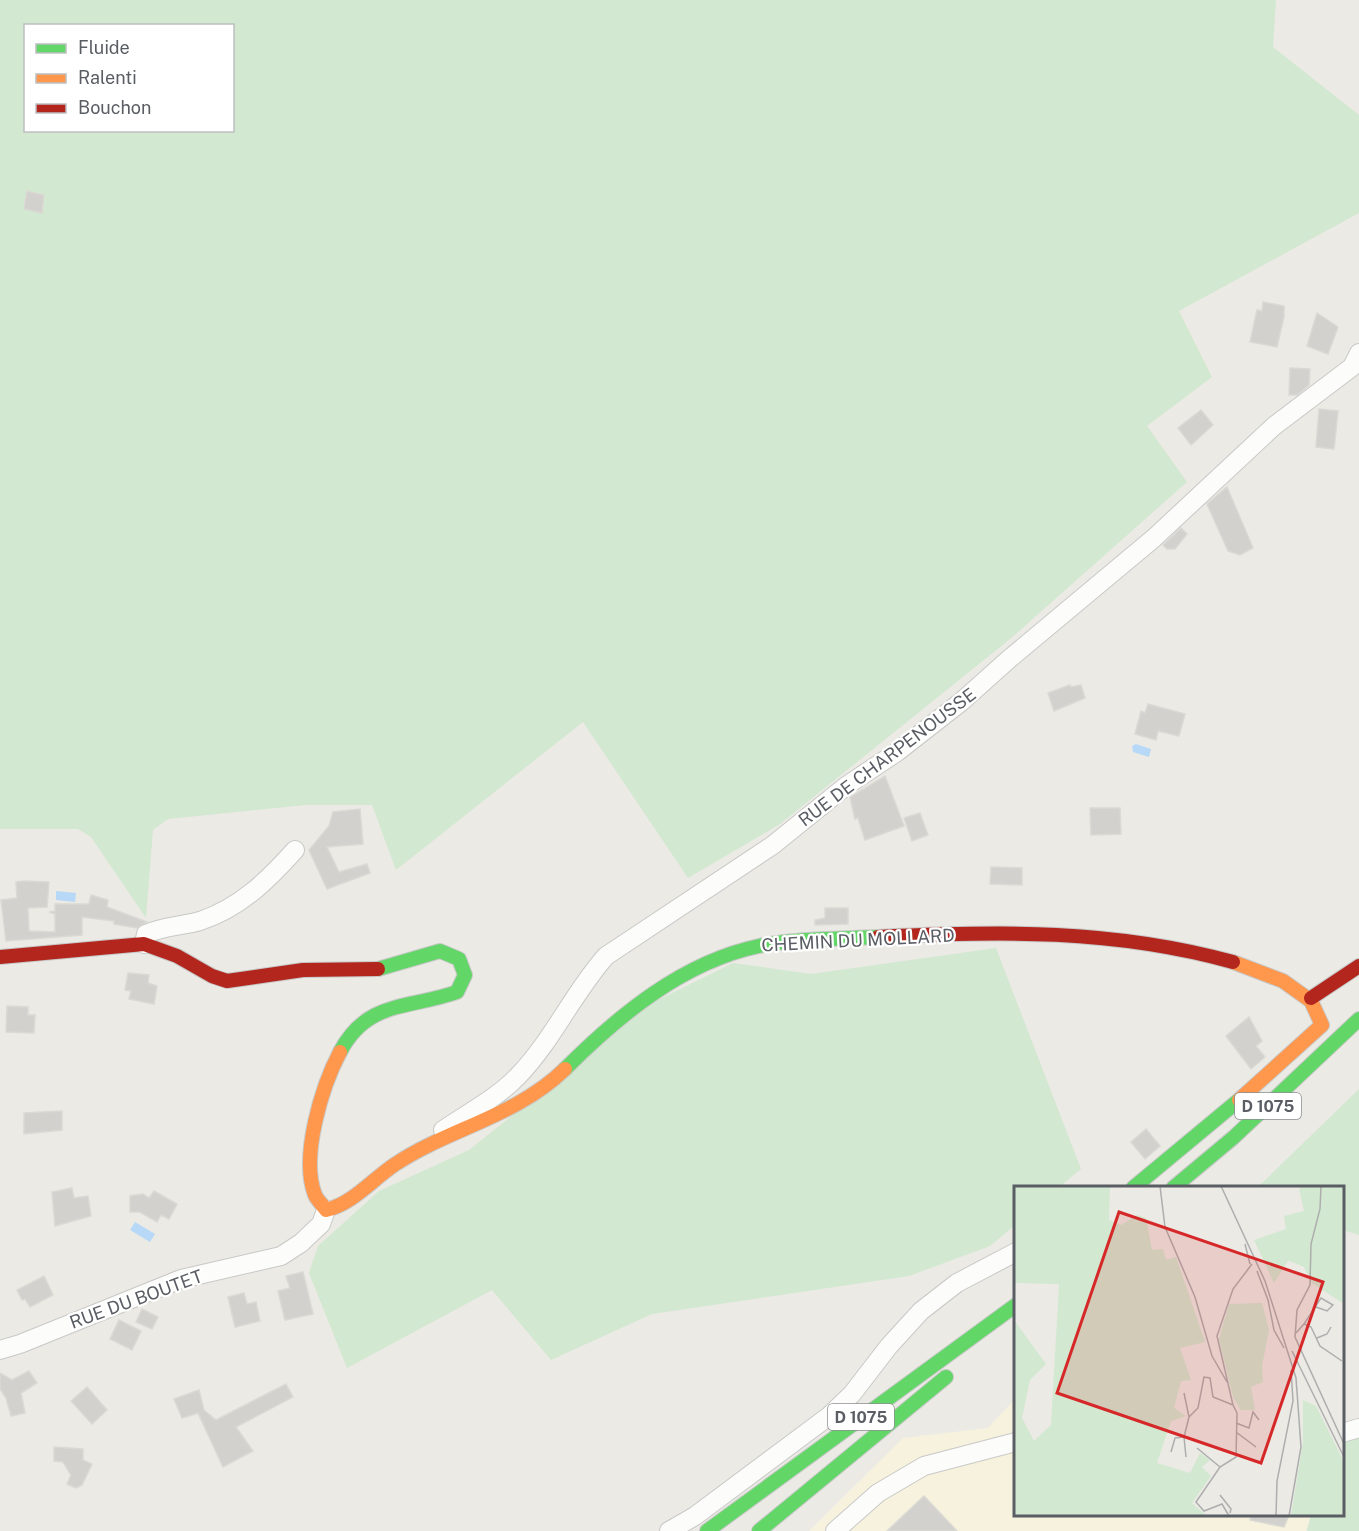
<svg xmlns="http://www.w3.org/2000/svg" width="1359" height="1531" viewBox="0 0 1359 1531" font-family="'Public Sans',sans-serif">
<rect width="100%" height="100%" fill="#ebeae5"/>
<!-- commercial -->
<polygon fill="#f6f2dd" points="1015,1399 1016,1514 1311,1515 1306,1531 809,1531 903,1438 988,1428"/>
<!-- green -->
<g fill="#d2e8d0" fill-rule="evenodd">
<path d="M0,0H1276L1273,47L1359,115V213L1179,311L1212,377L1147,426L1187,482L1010,639L780,824L688,878L583,722L396,870L372,805H305L168,819L153,830L146,918L91,837L78,829H0ZM26,26H232V130H26Z"/>
<polygon points="996,948 1081,1169 1059,1187 1016,1188 1015,1225 990,1246 909,1276 652,1314 551,1360 492,1290 347,1368 309,1273 318,1246 379,1191 469,1150 654,1002 733,963 811,974"/>
<polygon points="1359,1089 1359,1235 1343,1230 1342,1188 1258,1187"/>
<polygon points="1359,1423 1359,1531 1307,1531 1311,1515 1342,1514 1343,1439"/>
</g>
<!-- water -->
<g fill="#b7d8f7">
<polygon points="1136,744 1151,749 1149,757 1133,752 1132,746"/>
<polygon points="56,891 76,893 75,902 56,900"/>
<polygon points="135,1222 155,1234 150,1242 130,1230"/>
</g>
<!-- building -->
<g fill="#d2d1ce" stroke="#dad9d4" stroke-width="1.5">
<polygon points="27,191 44,195 42,213 24,209"/>
<polygon points="1263,302 1284,306 1284,317 1277,347 1250,342 1257,310 1262,311"/>
<polygon points="1317,313 1338,327 1328,354 1307,346"/>
<polygon points="1290,368 1310,369 1309,385 1297,395 1289,395"/>
<polygon points="1319,409 1338,411 1334,449 1316,447"/>
<polygon points="1201,410 1213,425 1191,445 1178,428"/>
<polygon points="1227,487 1253,548 1240,555 1228,551 1207,504"/>
<polygon points="1181,528 1187,534 1175,549 1167,549 1163,545"/>
<polygon points="1070,685 1071,687 1081,685 1085,698 1054,711 1048,693"/>
<polygon points="1148,704 1185,714 1179,736 1158,731 1156,740 1135,734 1141,711 1145,713"/>
<polygon points="885,776 904,826 865,840 858,818 855,819 850,797"/>
<polygon points="1090,808 1120,808 1121,834 1091,835"/>
<polygon points="360,809 363,844 327,847 339,872 367,864 370,873 327,889 309,850 329,826 333,812"/>
<polygon points="920,813 928,835 912,841 904,818"/>
<polygon points="991,867 1022,868 1022,885 990,884"/>
<polygon points="24,881 49,882 47,907 28,908 29,931 55,932 55,914 49,912 55,911 55,904 89,904 91,895 108,900 107,907 147,922 137,928 114,924 114,921 82,917 82,935 6,941 1,900 17,898 16,882"/>
<polygon points="825,908 848,908 848,924 815,925 815,920 825,918"/>
<polygon points="128,973 149,975 148,983 157,986 154,1004 129,999 131,991 125,990"/>
<polygon points="7,1006 28,1007 28,1015 35,1015 34,1033 6,1032"/>
<polygon points="1249,1017 1262,1041 1256,1046 1265,1057 1251,1069 1226,1036"/>
<polygon points="62,1111 62,1130 24,1134 24,1113"/>
<polygon points="1146,1129 1160,1146 1145,1159 1131,1142"/>
<polygon points="72,1188 74,1198 88,1196 91,1216 55,1226 52,1192"/>
<polygon points="154,1191 177,1204 169,1219 161,1215 157,1222 140,1212 130,1212 130,1196 143,1194 149,1198"/>
<polygon points="303,1272 313,1314 285,1320 278,1291 290,1288 286,1276"/>
<polygon points="44,1276 53,1295 30,1307 25,1299 22,1300 17,1290"/>
<polygon points="244,1293 247,1304 256,1302 260,1321 235,1327 228,1297"/>
<polygon points="142,1309 158,1317 152,1329 136,1322"/>
<polygon points="119,1320 141,1331 132,1350 110,1339"/>
<polygon points="29,1371 37,1383 21,1393 25,1413 11,1416 6,1398 0,1389 0,1373 12,1380"/>
<polygon points="286,1384 293,1397 236,1427 253,1451 223,1467 198,1413 182,1418 174,1399 199,1390 204,1410 216,1420"/>
<polygon points="87,1387 107,1410 92,1424 71,1401"/>
<polygon points="54,1447 83,1449 83,1460 92,1464 82,1485 76,1488 67,1484 71,1475 63,1462 54,1461"/>
<polygon points="924,1496 957,1531 887,1531"/>
<polygon points="1251,1515 1289,1515 1284,1527 1250,1520"/>
</g>
<g fill="none" stroke-linecap="round" stroke-linejoin="round">
<defs>
<g id="street">
<path d="M144,944L146,934C163,926 182,926 200,921C240,908 268,880 295,850"/>
<path d="M443,1130C468,1113 497,1098 518,1076C553,1040 573,993 606,956L773,845L846,786L897,752L961,702L1008,660L1154,538L1274,426L1352,367L1359,353"/>
<polyline points="0,1350 20,1344 181,1279 281,1256 301,1243 321,1224 326,1210"/>
<polyline points="1342,1433 1359,1428"/>
<polyline points="669,1531 695,1516 829,1416 852,1394 889,1346 921,1311 957,1283 1016,1252"/>
<polyline points="835,1531 878,1493 924,1466 1016,1442"/>
</g>
<g id="fast">
<path d="M340,1052C367,1000 409,1009 457,992L465,975L459,959L440,951L378,969"/>
<path d="M565,1069C619,1015 683,962 759,946C798,938 839,939 878,937"/>
<polyline points="1133,1188 1239,1100"/>
<polyline points="1173,1188 1234,1137 1359,1019"/>
<polyline points="707,1531 1016,1305"/>
<polyline points="759,1531 946,1377"/>
</g>
<g id="slow">
<polyline points="1233,962 1283,981 1311,1001 1322,1025 1239,1100"/>
<path d="M340,1052C322,1086 300,1157 315,1195C317,1200 323,1205 326,1210C352,1204 372,1180 394,1165C449,1128 516,1117 565,1069"/>
</g>
<g id="jam">
<path d="M878,937C1000,931 1113,929 1233,962"/>
<polyline points="0,957 144,944 177,956 212,976 227,981 303,970 378,969"/>
<polyline points="1311,998 1359,966"/>
</g>
</defs>
<!-- street casing -->
<use href="#street" stroke="#c8c8c7" stroke-width="20"/>
<!-- fast casing -->
<use href="#fast" stroke="#c7c8c7" stroke-width="16"/>
<!-- slow casing -->
<use href="#slow" stroke="#c7c8c7" stroke-width="16"/>
<!-- jam casing -->
<use href="#jam" stroke="#c7c8c7" stroke-width="16"/>
<!-- street -->
<use href="#street" stroke="#fcfcfb" stroke-width="18"/>
<!-- fast -->
<use href="#fast" stroke="#63d668" stroke-width="14"/>
<!-- slow -->
<use href="#slow" stroke="#ff974d" stroke-width="14"/>
<!-- jam -->
<use href="#jam" stroke="#b3261e" stroke-width="14"/>
</g>
<g text-anchor="middle" dominant-baseline="central" stroke-width="4.5" stroke-linejoin="round" paint-order="stroke">
<!-- shield labels -->
<g fill="#fff" stroke="#8c8e92" stroke-width="1.5">
<rect x="1235" y="1093" width="66" height="26" rx="4.5"/>
<rect x="828" y="1404" width="66" height="26" rx="4.5"/>
</g>
<g font-size="16" font-weight="bold" fill="#5a5e64">
<text x="1268" y="1106">D 1075</text>
<text x="861" y="1417">D 1075</text>
</g>
<!-- street labels -->
<g font-size="18" fill="#5a5e64" stroke="#fff">
<text transform="translate(887 757) rotate(-37)">RUE DE CHARPENOUSSE</text>
<text transform="translate(858 940) rotate(-3)">CHEMIN DU MOLLARD</text>
<text transform="translate(136 1299) rotate(-20)">RUE DU BOUTET</text>
</g>
</g>
<!-- overview -->
<g transform="translate(1014 1186)">
<rect width="330" height="330" fill="#ebeae5"/>
<path d="M0,0H96L95,34L107,39L123,29L132,32L138,64L149,63L152,74L162,71L191,156L166,162L177,194L167,195L160,222L172,230L157,235L143,277L176,287L186,267L196,274L188,281L197,290L178,317L193,330H0V134L32,178L16,194L8,232L20,255L37,239L45,98L0,97ZM290,0H330V118L298,97L290,81L278,76L274,75L260,97L240,54L272,43L270,30L290,25L285,3ZM248,117L255,144L248,180L249,196L237,201L241,224H227L219,211L205,153L215,118ZM289,214L302,220L330,276V330H277L289,256Z" fill="#d2e8d0"/>
<path fill="none" stroke="#adaead" stroke-width="1.5" d="M146,0L151,41L181,111L198,170L213,196M207,0L251,95L282,192L287,261L275,330M307,0L306,23L297,58L296,99L283,124L281,151L330,258M231,58L236,78M243,85L254,114L260,144L270,162M290,138L307,112L319,119L313,125L302,121M282,147L290,138L297,141L306,160L328,175M303,152L313,148L317,141M278,165L330,271M170,207L175,231M222,237L235,242L239,226L245,234M222,246L242,261M183,262L206,281M157,266L161,252L170,251M172,271L170,251L175,231L184,222L190,191L196,192L199,211L219,219L203,150L219,103L238,78M206,309L217,323L216,327M215,330L208,318L190,325L182,316L206,281L222,271L223,227L219,219M262,330L263,295L279,215L277,184"/>
<path fill="#d62828" fill-opacity="0.15" stroke="#d62828" stroke-width="3" d="M105,26L309,96L247,277L43,207Z"/>
<rect width="330" height="330" fill="none" stroke="#5a5e64" stroke-width="3"/>
</g>
<!-- legend -->
<rect x="24" y="24" width="210" height="108" fill="#ffffff" stroke="#bdbfc1" stroke-width="1.5"/>
<rect x="36" y="44" width="30" height="9" fill="#63d668" stroke="#bdbfc1" stroke-width="1.5"/>
<text x="78" y="54" font-size="18" fill="#5a5e64">Fluide</text>
<rect x="36" y="74" width="30" height="9" fill="#ff974d" stroke="#bdbfc1" stroke-width="1.5"/>
<text x="78" y="84" font-size="18" fill="#5a5e64">Ralenti</text>
<rect x="36" y="104" width="30" height="9" fill="#b3261e" stroke="#bdbfc1" stroke-width="1.5"/>
<text x="78" y="114" font-size="18" fill="#5a5e64">Bouchon</text>
</svg>
